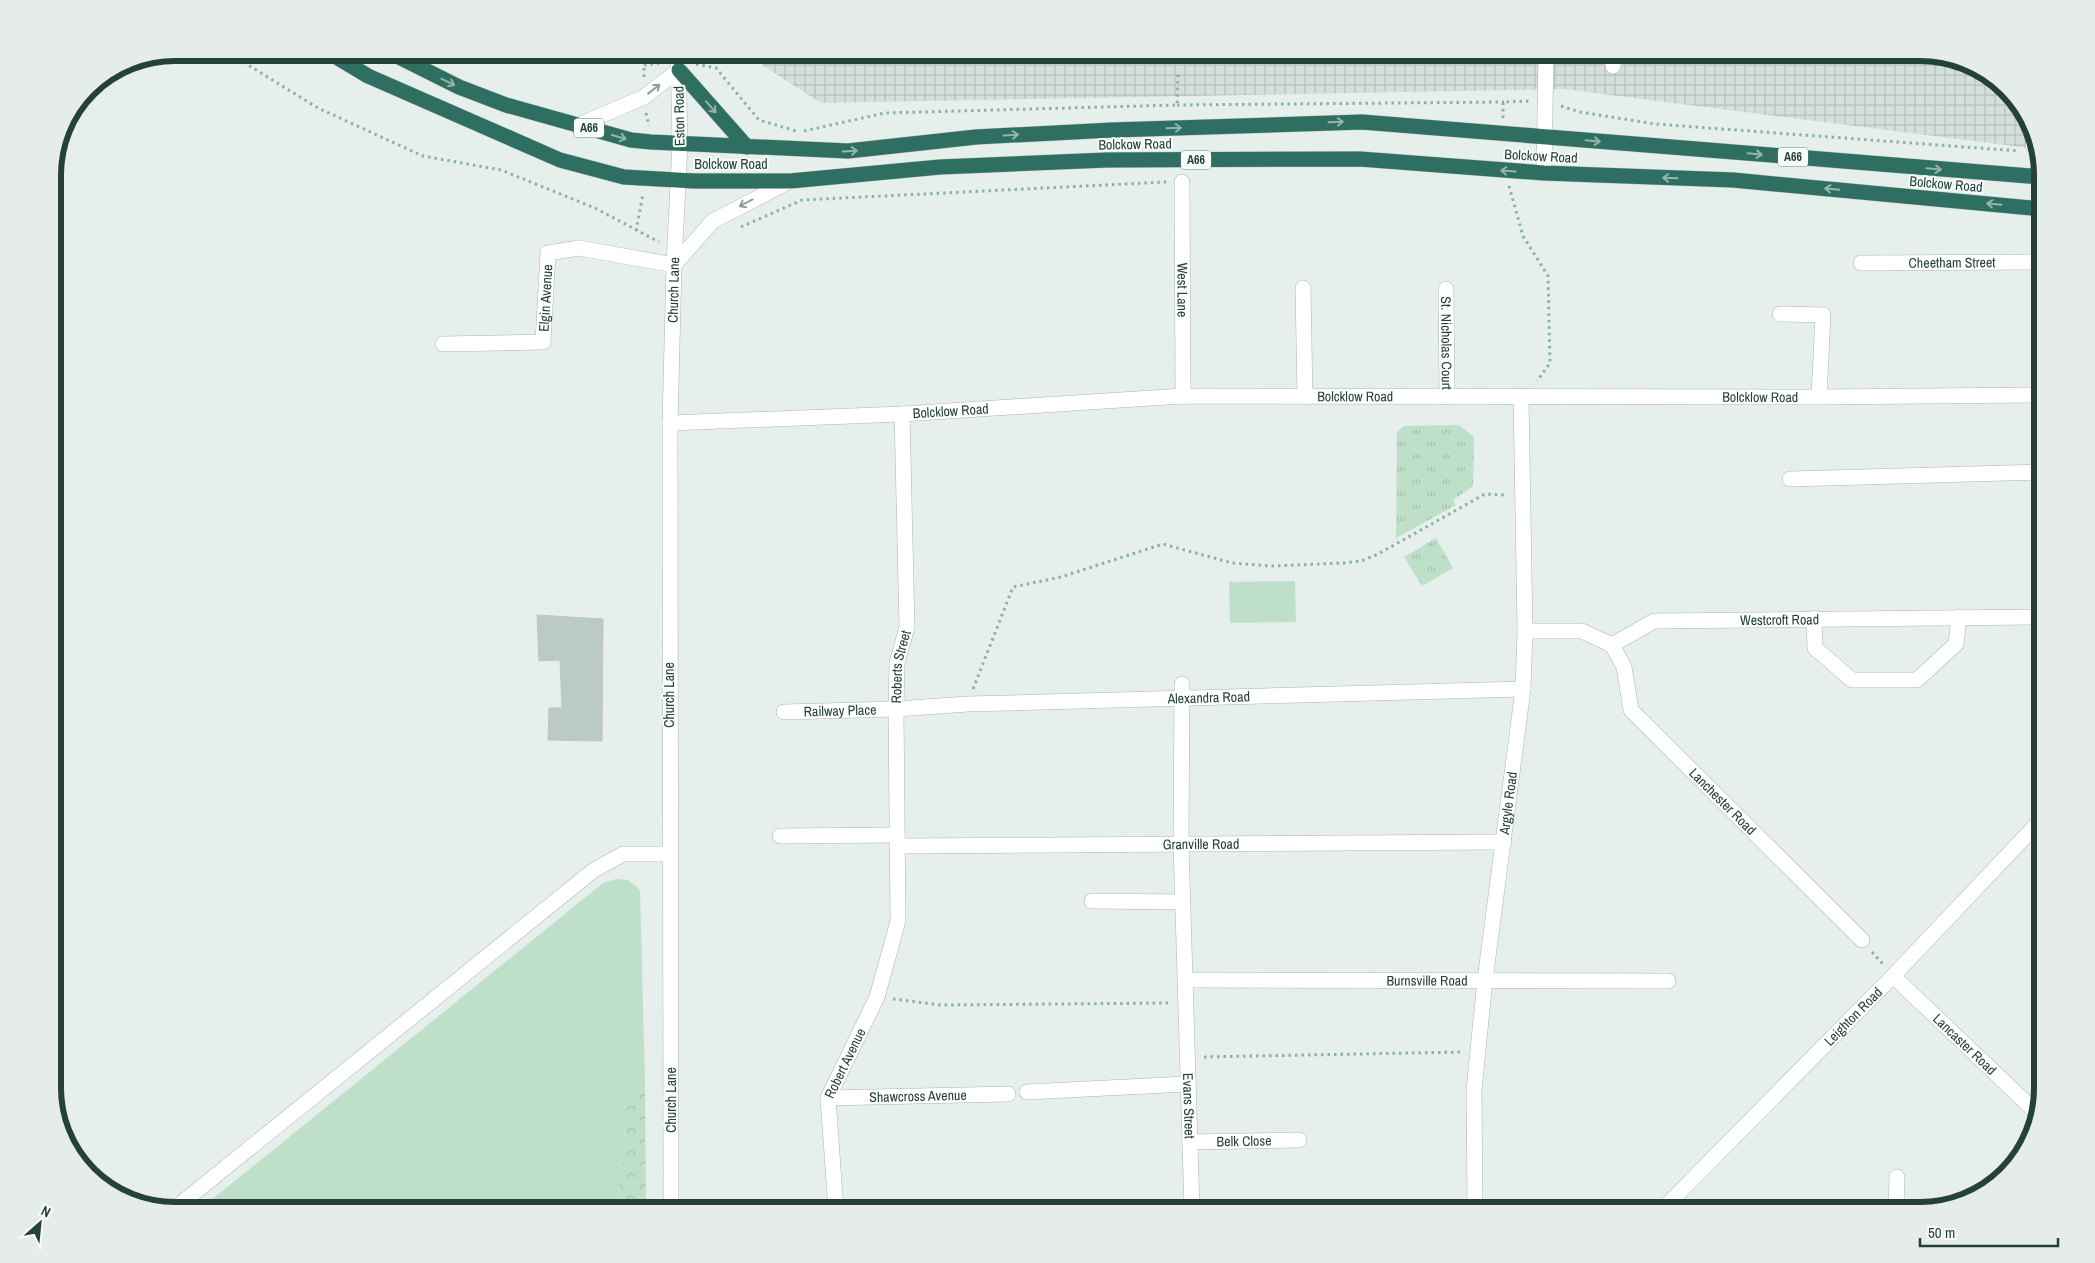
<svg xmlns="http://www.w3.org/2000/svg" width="2095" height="1263" viewBox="0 0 2095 1263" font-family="'Archivo Narrow',sans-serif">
<defs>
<pattern id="industrial-grid" width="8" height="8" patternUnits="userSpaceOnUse" patternTransform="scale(1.25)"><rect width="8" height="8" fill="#d4dfda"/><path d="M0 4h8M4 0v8" fill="none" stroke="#b6c1bc"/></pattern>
<pattern id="forest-crowns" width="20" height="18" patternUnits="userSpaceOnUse" patternTransform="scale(1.25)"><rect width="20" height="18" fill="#bfe0c8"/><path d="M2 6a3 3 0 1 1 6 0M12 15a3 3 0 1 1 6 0" fill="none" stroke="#a4c1ad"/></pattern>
<pattern id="park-tufts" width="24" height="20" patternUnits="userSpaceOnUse" patternTransform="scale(1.25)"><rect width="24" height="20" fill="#bfe0c8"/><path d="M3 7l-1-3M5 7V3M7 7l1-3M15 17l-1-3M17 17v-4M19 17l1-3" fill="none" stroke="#a4c1ad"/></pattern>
</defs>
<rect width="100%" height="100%" fill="#e6efeb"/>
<!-- industrial -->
<polygon fill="url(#industrial-grid)" points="761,53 1920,53 1981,69 2026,114 2037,149 1563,89 821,103 762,65"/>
<!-- grass -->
<g fill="#bfe0c8">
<polygon points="1295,581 1296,622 1230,623 1229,582"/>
<polygon points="616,879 628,880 640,890 645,1082 628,1088 618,1210 199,1210 603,883"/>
</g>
<!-- forest -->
<polygon fill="url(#forest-crowns)" points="645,1082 646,1210 618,1210 628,1088"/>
<!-- park -->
<g fill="url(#park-tufts)">
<polygon points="1459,425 1474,437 1473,486 1453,500 1456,505 1396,538 1397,432 1404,426"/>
<polygon points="1436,538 1453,568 1422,586 1404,557"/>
</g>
<!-- building -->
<polygon fill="#bbcac4" stroke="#b8c9c2" points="537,615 603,619 602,741 548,740 549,708 562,708 560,660 539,661"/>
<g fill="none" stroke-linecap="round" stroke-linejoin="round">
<defs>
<g id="minor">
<polyline points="1178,52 1178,56 1249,53"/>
<polyline points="1613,52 1613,66"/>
<polyline points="579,125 644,97 679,70"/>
<polyline points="2033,145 2035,145"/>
<polyline points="1544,173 1546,52"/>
<path id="s1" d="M1182,182L1183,396"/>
<path id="s2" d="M1861,263L2042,262"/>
<polyline points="1303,288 1305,396"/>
<path id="s3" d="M1446,289L1447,397"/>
<polyline points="1780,314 1823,315 1819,397"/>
<path id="s4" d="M443,344L543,342L548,253L579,248L674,265L713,221L790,181"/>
<path id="s5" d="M670,423L902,414L1183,396L1819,397L2042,395"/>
<polyline points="1790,479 2042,472"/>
<polyline points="1814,618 1815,648 1852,680 1917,680 1956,644 1959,617"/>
<path id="s6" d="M1525,631H1582L1612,645L1654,621L2042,617"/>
<path id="s7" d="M1612,645L1624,667L1631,710L1862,940"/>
<path id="s8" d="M1182,684L1181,845L1192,1210"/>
<path id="s9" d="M784,712L896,709L968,704L1523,689"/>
<polyline points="780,836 897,835"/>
<path id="s10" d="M897,846L1504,842"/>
<polyline points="1092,901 1183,902"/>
<path id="s11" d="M1893,976L2036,1112"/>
<path id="s12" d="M1186,980L1668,981"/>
<polyline points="1027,1092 1187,1084"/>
<path id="s13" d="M828,1098L1008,1094"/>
<path id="s14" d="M1190,1142L1299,1140"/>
<polyline points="173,1210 594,870 623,854 669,854"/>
<path id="s15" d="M671,1210L670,423L674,265L680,143L678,52"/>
<path id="s16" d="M836,1210L828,1098L877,997L898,921L896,709L897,663L907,627L902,414"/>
<path id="s17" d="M1475,1210L1474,1090L1485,980L1523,689L1525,631L1521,396"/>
<path id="s18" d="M1662,1210L1893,976L2042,819"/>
<polyline points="1896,1210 1897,1177"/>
</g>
<g id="highway">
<polyline points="328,52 368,76 560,160 624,177 694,181 790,181 940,167 1107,160 1360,159 1544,173 1733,180 2042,209"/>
<polyline points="389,52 459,87 506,105 631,140 651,142 848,151 976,137 1112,130 1362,122 2042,177"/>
<polyline points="679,70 747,147"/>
</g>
</defs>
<!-- minor casing -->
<use href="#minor" stroke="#a8b8b2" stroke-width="16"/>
<!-- highway casing -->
<use href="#highway" stroke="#c2cac8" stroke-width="16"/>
<!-- path -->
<g stroke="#86b3a5" stroke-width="3" stroke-dasharray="2.5 4" stroke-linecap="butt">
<polyline points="227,52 318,108 423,156 501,170 595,208 659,242"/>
<polyline points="696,64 716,68 759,120 796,131"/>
<polyline points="644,65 660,63"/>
<polyline points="644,77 644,52"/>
<polyline points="1177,105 1504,102"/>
<polyline points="1561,106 1580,112 1655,124 2019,151"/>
<polyline points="646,113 649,126"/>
<polyline points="1503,118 1503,102 1530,101"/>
<polyline points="804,131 885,113 1177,105 1178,72"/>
<polyline points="1509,186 1523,236 1548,276 1550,363 1537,381"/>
<polyline points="741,227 802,200 1166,182"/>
<polyline points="636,231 643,194"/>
<polyline points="973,689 1013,587 1061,577 1163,544 1232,563 1272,566 1344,563 1361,561 1378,554 1485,494 1506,495"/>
<polyline points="1872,952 1883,964"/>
<polyline points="893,999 941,1005 1171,1003"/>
<polyline points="1204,1057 1462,1052"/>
</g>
<!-- minor -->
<use href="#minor" stroke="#fff" stroke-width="15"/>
<!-- highway -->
<use href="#highway" stroke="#2f6f62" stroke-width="15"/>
</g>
<!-- one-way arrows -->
<defs><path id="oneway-shaft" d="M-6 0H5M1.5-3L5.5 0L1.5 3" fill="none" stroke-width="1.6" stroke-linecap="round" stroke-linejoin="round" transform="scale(1.25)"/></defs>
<g stroke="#93b5ae">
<use href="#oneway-shaft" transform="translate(448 82) rotate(26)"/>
<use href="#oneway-shaft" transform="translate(711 107) rotate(49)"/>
<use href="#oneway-shaft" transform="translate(1336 122) rotate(-2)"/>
<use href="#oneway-shaft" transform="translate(1174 128) rotate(-2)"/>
<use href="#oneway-shaft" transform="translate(1011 135) rotate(-3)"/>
<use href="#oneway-shaft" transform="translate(619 137) rotate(16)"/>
<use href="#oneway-shaft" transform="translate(1593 141) rotate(5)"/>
<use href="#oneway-shaft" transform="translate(850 151) rotate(-3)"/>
<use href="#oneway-shaft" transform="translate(1755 154) rotate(5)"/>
<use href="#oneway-shaft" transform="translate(1934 169) rotate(5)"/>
<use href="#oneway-shaft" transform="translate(1508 171) rotate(-176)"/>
<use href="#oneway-shaft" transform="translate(1670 178) rotate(-178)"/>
<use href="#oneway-shaft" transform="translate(1832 189) rotate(-175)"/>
<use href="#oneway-shaft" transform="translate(1994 204) rotate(-175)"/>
</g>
<g stroke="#92a09c">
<use href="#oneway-shaft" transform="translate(654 89) rotate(-38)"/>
<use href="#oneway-shaft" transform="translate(746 203) rotate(152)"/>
</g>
<g text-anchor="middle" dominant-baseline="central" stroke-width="4" stroke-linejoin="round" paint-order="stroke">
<!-- shield labels -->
<g fill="#f7fbf9" stroke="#637a73" stroke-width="1">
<rect x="574" y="118.5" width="30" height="19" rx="4"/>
<rect x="1778" y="147.5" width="30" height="19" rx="4"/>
<rect x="1181" y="150.5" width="30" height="19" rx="4"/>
</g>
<g font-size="12" font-weight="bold" fill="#24423a">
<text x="589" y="128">A66</text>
<text x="1793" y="157">A66</text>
<text x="1196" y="160">A66</text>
</g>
<!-- street labels -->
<g font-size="14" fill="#24423a" stroke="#f7fbf9">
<text transform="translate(679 116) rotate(-91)">Eston Road</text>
<text transform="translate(1135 144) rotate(-1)">Bolckow Road</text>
<text transform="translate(1541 156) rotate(3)">Bolckow Road</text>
<text x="731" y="164">Bolckow Road</text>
<text transform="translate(1946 184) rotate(5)">Bolckow Road</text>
<text stroke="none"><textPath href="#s2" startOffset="91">Cheetham Street</textPath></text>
<text stroke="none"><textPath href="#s1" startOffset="108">West Lane</textPath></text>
<text stroke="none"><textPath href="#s15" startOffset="920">Church Lane</textPath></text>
<text stroke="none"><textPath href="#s4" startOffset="144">Elgin Avenue</textPath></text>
<text stroke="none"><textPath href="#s3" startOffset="54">St. Nicholas Court</textPath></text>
<text stroke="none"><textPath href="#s5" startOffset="686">Bolcklow Road</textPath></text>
<text stroke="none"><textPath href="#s5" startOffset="1091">Bolcklow Road</textPath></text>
<text stroke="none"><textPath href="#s5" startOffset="281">Bolcklow Road</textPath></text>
<text stroke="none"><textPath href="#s6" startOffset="264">Westcroft Road</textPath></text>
<text stroke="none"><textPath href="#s16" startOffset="558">Roberts Street</textPath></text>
<text transform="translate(669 695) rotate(-90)">Church Lane</text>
<text stroke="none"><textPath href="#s9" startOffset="425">Alexandra Road</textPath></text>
<text stroke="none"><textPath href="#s9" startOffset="56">Railway Place</textPath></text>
<text stroke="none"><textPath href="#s7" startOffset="198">Lanchester Road</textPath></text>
<text stroke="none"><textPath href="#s17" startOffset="409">Argyle Road</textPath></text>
<text stroke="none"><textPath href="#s10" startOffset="304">Granville Road</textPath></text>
<text stroke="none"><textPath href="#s12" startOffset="241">Burnsville Road</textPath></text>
<text stroke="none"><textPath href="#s18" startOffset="272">Leighton Road</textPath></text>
<text stroke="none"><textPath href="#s11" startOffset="99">Lancaster Road</textPath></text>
<text stroke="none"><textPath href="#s16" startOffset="151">Robert Avenue</textPath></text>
<text stroke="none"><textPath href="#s13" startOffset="90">Shawcross Avenue</textPath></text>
<text transform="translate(671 1100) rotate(-90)">Church Lane</text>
<text stroke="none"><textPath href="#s8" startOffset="422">Evans Street</textPath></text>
<text stroke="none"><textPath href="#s14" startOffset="54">Belk Close</textPath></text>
</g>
</g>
<!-- crop -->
<path d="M0 0H2095V1263H0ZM175 61H1920A114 114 0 0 1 2034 175V1088A114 114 0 0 1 1920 1202H175A114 114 0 0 1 61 1088V175A114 114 0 0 1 175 61Z" fill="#e6ecea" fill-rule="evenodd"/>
<path fill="none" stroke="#24423a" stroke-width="6" d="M175 61H1920A114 114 0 0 1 2034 175V1088A114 114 0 0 1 1920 1202H175A114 114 0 0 1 61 1088V175A114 114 0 0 1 175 61Z"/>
<!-- north arrow -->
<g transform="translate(40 1223) rotate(27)" stroke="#f7fbf9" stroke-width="4" paint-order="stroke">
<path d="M0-4L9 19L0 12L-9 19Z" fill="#24423a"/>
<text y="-8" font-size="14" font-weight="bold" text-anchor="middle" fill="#24423a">N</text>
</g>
<!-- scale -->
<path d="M1920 1238v8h138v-8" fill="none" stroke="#24423a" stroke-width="2.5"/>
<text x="1928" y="1238" font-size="15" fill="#24423a" stroke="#f7fbf9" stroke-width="4" paint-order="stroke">50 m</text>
</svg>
